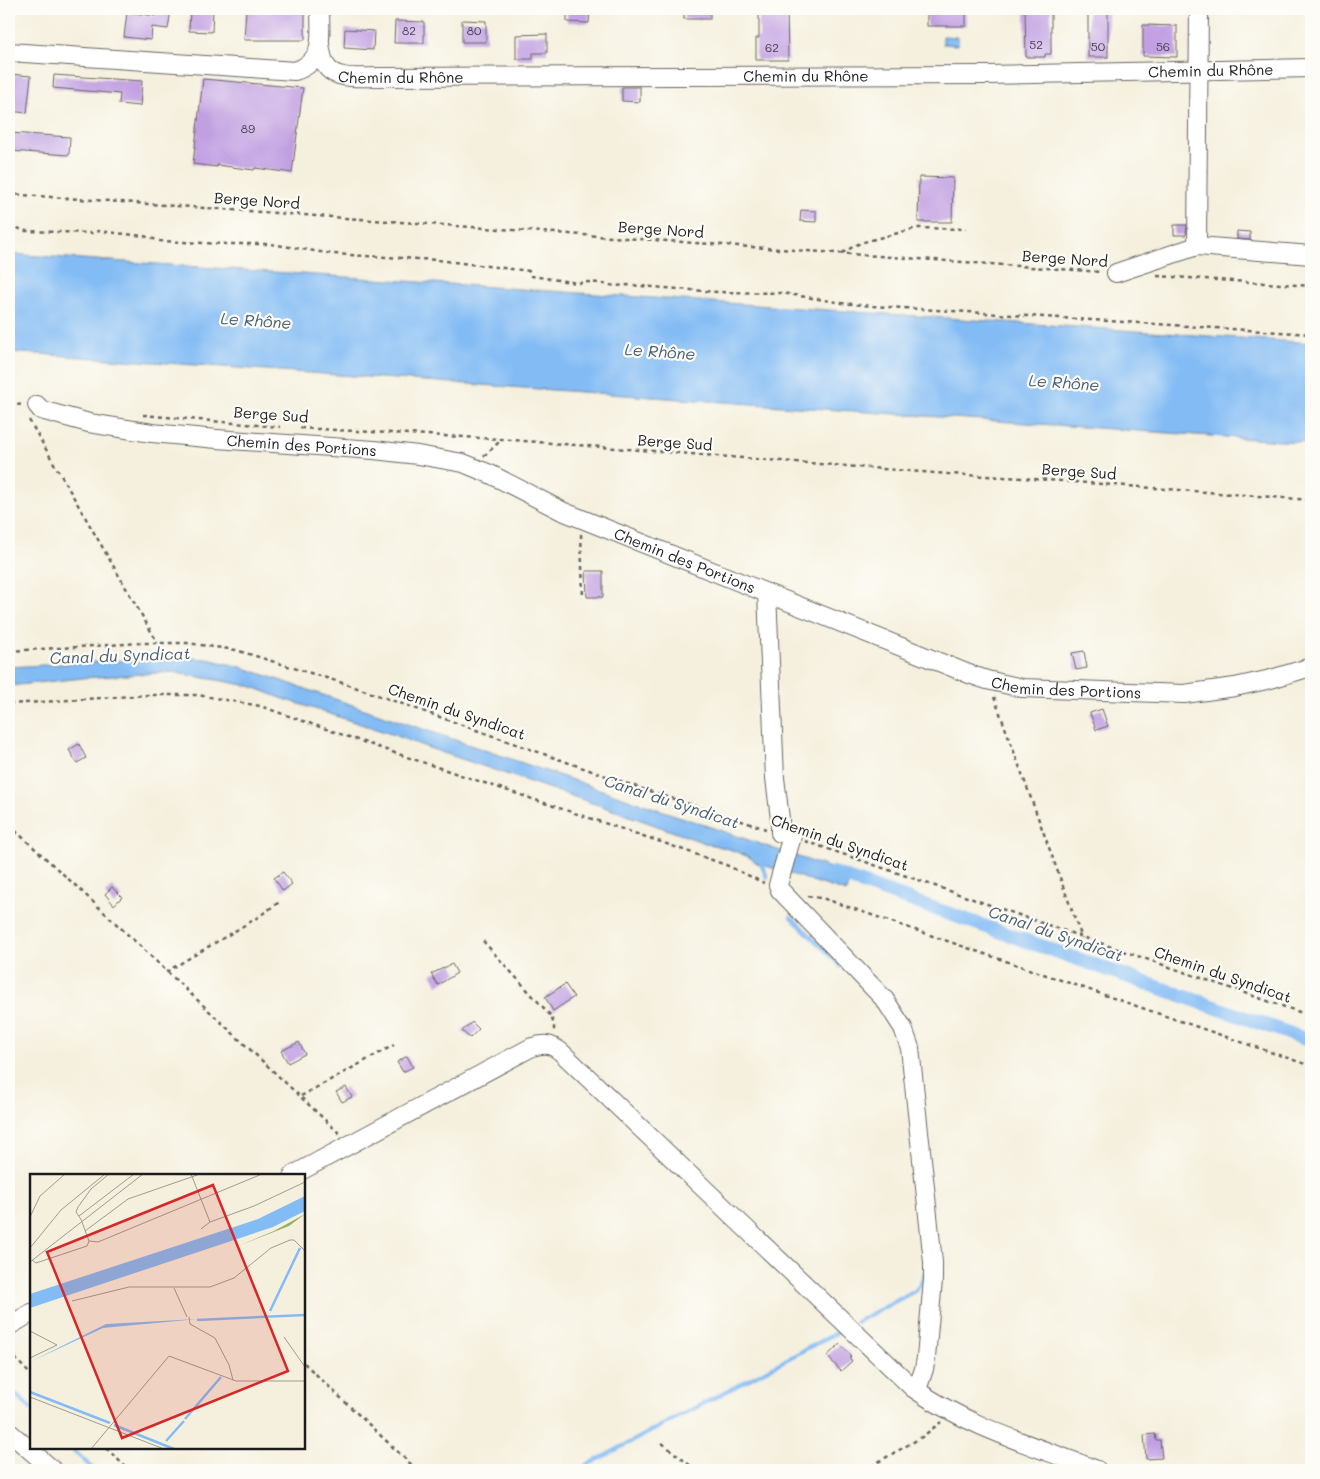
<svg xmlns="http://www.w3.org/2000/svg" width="1320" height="1479" viewBox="0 0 1320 1479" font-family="Mali,sans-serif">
<rect width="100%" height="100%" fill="#fdfcf7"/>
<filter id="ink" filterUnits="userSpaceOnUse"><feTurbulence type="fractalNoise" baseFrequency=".02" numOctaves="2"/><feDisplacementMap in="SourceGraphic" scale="10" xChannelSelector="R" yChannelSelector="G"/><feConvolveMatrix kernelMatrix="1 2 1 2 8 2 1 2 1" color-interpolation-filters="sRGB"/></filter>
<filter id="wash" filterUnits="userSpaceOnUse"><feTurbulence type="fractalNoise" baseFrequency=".0096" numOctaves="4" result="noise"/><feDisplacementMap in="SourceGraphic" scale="20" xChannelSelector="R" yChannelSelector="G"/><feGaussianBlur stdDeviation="1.12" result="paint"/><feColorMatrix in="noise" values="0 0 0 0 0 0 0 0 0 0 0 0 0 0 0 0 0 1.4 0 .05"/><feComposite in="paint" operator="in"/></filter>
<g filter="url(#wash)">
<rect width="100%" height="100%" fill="#f5f0de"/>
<!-- water -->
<g fill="#83bcf4" stroke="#506c88">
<polygon points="943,36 958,37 958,45 943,44"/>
<polygon points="9,254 1311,343 1311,443 9,352"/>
<polygon points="181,657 207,659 241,667 851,875 846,892 757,863 749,857 729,849 705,843 610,809 426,747 391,734 281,698 250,686 172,672 83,678 9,686 9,667"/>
</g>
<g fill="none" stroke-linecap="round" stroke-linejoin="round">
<!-- stream -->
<g stroke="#83bcf4" stroke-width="4">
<polyline points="760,861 767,877"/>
<polyline points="791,917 842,967"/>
<polyline points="856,1322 915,1291 919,1286 925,1273"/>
<polyline points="9,1388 31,1409"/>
<polyline points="71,1448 94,1470"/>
<polyline points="578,1470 842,1330"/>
</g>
<!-- canal -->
<polyline stroke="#83bcf4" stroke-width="14" points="833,873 1311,1041"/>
</g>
<g id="blocks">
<!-- building -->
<g fill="#c1a0e2">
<polygon points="156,9 171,10 168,29 152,27 151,40 124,37 127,12 155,16"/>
<polygon points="190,9 213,9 212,32 189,31"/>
<polygon points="246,9 305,9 305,40 244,40"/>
<polygon points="567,9 590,9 589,23 567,22"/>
<rect x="684" y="9" width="26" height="10"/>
<polygon points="759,9 787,9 788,60 756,60 756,38 759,38"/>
<rect x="927" y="9" width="39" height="17"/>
<polygon points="1025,9 1051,9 1051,54 1045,54 1045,57 1026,57"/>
<rect x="1088" y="9" width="20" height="48"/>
<polygon points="462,20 486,21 486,42 462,42"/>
<polygon points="395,21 424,22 424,43 394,43"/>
<polygon points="1143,25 1177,26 1177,57 1143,56"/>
<polygon points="345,29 374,31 373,50 344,48"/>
<polygon points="547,34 547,53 533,53 533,59 516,59 516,35"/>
<polygon points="9,74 31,76 27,113 9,111"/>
<polygon points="54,75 142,81 140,106 119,104 120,94 53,88"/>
<polygon points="203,79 303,88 292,173 255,168 254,170 217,165 217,167 193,164"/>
<polygon points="622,87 640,87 640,102 622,101"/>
<polygon points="9,133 70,137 69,155 9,151"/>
<polygon points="919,177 953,178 952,222 918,222"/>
<polygon points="801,210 816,211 816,222 800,221"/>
<polygon points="1174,225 1187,225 1186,235 1174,235"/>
<polygon points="1237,231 1250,232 1250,240 1237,239"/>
<polygon points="586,571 603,571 603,597 587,597"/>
<polygon points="1084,651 1087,668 1076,670 1072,653"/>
<polygon points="1102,709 1108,726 1096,730 1090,713"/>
<polygon points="79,744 86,758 77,763 69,750"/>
<polygon points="283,872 292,884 283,891 274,878"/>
<polygon points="112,887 122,897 114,905 105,894"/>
<polygon points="452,964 457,973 438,985 431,974"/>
<polygon points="565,984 574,997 553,1011 545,997"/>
<polygon points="472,1022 479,1029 470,1038 462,1031"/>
<polygon points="299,1042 305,1054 288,1063 281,1051"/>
<polygon points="407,1056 413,1067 403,1072 397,1062"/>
<polygon points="346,1087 352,1097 342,1102 336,1092"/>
<polygon points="840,1344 851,1356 849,1358 852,1361 841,1371 827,1356"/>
<polygon points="1155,1434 1156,1440 1160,1440 1162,1458 1146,1459 1144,1435"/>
</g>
</g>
</g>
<g filter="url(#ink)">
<use href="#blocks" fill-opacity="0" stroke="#686660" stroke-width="1"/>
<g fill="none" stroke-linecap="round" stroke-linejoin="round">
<defs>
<g id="minor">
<path id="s1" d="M320,44C321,50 322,58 325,64C333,81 362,77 378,77L988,75L1311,68"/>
<path d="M9,52L295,71C326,61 320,35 320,9"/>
<polyline points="1197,246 1199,9"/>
<polyline points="1116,273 1197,246 1311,255"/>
<path id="s2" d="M37,405L41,410L89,423L152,433L217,439L374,450L418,455L463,463L490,474L562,511L969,674L987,680L1022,688L1184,694L1235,687L1271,679L1311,667"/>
<polyline points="767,593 775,778 780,819 780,833"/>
<polyline points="792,836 778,885 780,890 885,1000 903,1028 910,1048 933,1262 933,1280 926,1358 924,1369 917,1390"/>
<path d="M293,1175L532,1047C545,1043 551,1044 561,1052L913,1388C968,1427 1035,1446 1097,1470"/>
<polyline points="9,1326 31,1313"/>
<polyline points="9,1432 53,1470"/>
</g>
</defs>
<!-- minor casing -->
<use href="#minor" stroke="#686660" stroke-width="20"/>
<!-- path -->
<g stroke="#686660" stroke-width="2.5" stroke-dasharray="4 4" stroke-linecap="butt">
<polyline points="9,194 1102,272"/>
<polyline points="9,228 17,228 26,231 92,233 98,231 144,236 160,241 226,244 271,244 333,254 437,260 529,271 532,276 577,283 591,282 616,286 628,285 717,292 782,293 842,303 873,306 1311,334"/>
<polyline points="842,253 860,243 917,228 966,229"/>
<polyline points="1157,276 1311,286"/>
<polyline points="9,404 23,405"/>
<polyline points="143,415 280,427"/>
<polyline points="29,420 156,640 157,643"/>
<polyline points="300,428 499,439 948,474 1022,478 1311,500"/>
<polyline points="484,456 498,443 499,439"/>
<polyline points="581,534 583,598"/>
<polyline points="9,651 142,643 187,643 236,650 349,685 640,788 766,829"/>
<polyline points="994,697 1082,938"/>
<polyline points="9,704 147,695 198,695 260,706 392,752 661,842 726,865 764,883"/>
<polyline points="9,825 75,885 340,1134"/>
<polyline points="9,838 17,833"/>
<polyline points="805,841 1311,1016"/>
<polyline points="808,896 825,899 1311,1066"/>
<polyline points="483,941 551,1016 554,1025 554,1031"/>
<polyline points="166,972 255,919 281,901"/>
<polyline points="301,1096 394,1045"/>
<polyline points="9,1352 31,1375"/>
<polyline points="304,1363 417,1470"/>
<polyline points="662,1443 696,1470"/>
<polyline points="106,1448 129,1470"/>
<polyline points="864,1470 922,1437 941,1422"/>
</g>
<!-- minor -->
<use href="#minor" stroke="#fff" stroke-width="18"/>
</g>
</g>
<g text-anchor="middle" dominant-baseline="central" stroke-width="4.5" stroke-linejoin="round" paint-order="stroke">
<!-- number labels -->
<g font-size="12" fill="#453d4e">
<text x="409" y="30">82</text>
<text x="474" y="30">80</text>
<text x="1036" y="44">52</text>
<text x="1098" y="46">50</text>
<text x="1163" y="46">56</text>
<text x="772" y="47">62</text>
<text x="248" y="128">89</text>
</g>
<!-- street labels -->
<g font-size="15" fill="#1c1c1c" stroke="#fdfcf7">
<text stroke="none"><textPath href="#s1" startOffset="911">Chemin du Rhône</textPath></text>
<text stroke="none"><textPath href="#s1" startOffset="101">Chemin du Rhône</textPath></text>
<text stroke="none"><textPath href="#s1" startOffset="506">Chemin du Rhône</textPath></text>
<text transform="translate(257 200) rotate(4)">Berge Nord</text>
<text transform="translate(661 229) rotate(4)">Berge Nord</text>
<text transform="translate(1065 258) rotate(4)">Berge Nord</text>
<text transform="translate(271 414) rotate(4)">Berge Sud</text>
<text transform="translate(675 442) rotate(4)">Berge Sud</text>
<text stroke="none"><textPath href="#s2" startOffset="270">Chemin des Portions</textPath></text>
<text transform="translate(1079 471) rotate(4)">Berge Sud</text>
<text stroke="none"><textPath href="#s2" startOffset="675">Chemin des Portions</textPath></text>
<text stroke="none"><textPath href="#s2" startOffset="1080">Chemin des Portions</textPath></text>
<text transform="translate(457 711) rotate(19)">Chemin du Syndicat</text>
<text transform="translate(840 842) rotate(19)">Chemin du Syndicat</text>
<text transform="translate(1223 974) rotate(19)">Chemin du Syndicat</text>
</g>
<!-- water labels -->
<g font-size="16" font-style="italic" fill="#455c72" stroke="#fdfcf7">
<text transform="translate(256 320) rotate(4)">Le Rhône</text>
<text transform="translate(660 351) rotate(4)">Le Rhône</text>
<text transform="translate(1064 382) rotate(4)">Le Rhône</text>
<text transform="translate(120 655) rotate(-2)">Canal du Syndicat</text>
<text transform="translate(672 801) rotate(18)">Canal du Syndicat</text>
<text transform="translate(1056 933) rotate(19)">Canal du Syndicat</text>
</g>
</g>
<!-- overview -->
<g transform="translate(30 1174)">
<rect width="275" height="275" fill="#f5f0de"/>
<path d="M275,40L259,52L208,72L244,57Z" fill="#96b061"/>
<path d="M275,22V37L243,53L0,134V120L228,45ZM168,145L73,154L0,188L76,150Z" fill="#83bcf4"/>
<path fill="none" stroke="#83bcf4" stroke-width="2.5" d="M240,137L270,74M167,146L275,141M0,218L80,249M155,245L191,203M84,251L144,275M136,267L154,247"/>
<path fill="none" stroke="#9e9b90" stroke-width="1" d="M161,0L180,48M49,42L104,0M0,43L10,22L35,0M52,47L46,38L48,33L61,15L79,0M171,55L180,48L224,32L275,8M55,57L98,25L170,0M59,67L68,68L232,0M0,74L31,36L75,0M2,86L6,89L57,72L59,67L52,48M0,88L113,0M144,114L157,143M42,127L99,113H180L204,104L241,74L260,66H264L275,77M159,143L160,150L185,164L199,191L203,206M0,157L27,171L0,184M254,163L275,193M0,223L134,275M61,275L139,182L206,207H275"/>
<path fill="#d62828" fill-opacity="0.15" stroke="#d62828" stroke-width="2.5" d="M183,11L258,197L92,264L17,78Z"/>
<rect width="275" height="275" fill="none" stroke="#1c1c1c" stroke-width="2.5"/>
</g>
<!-- margin -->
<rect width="1320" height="1479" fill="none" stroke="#fdfcf7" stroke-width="30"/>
</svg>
